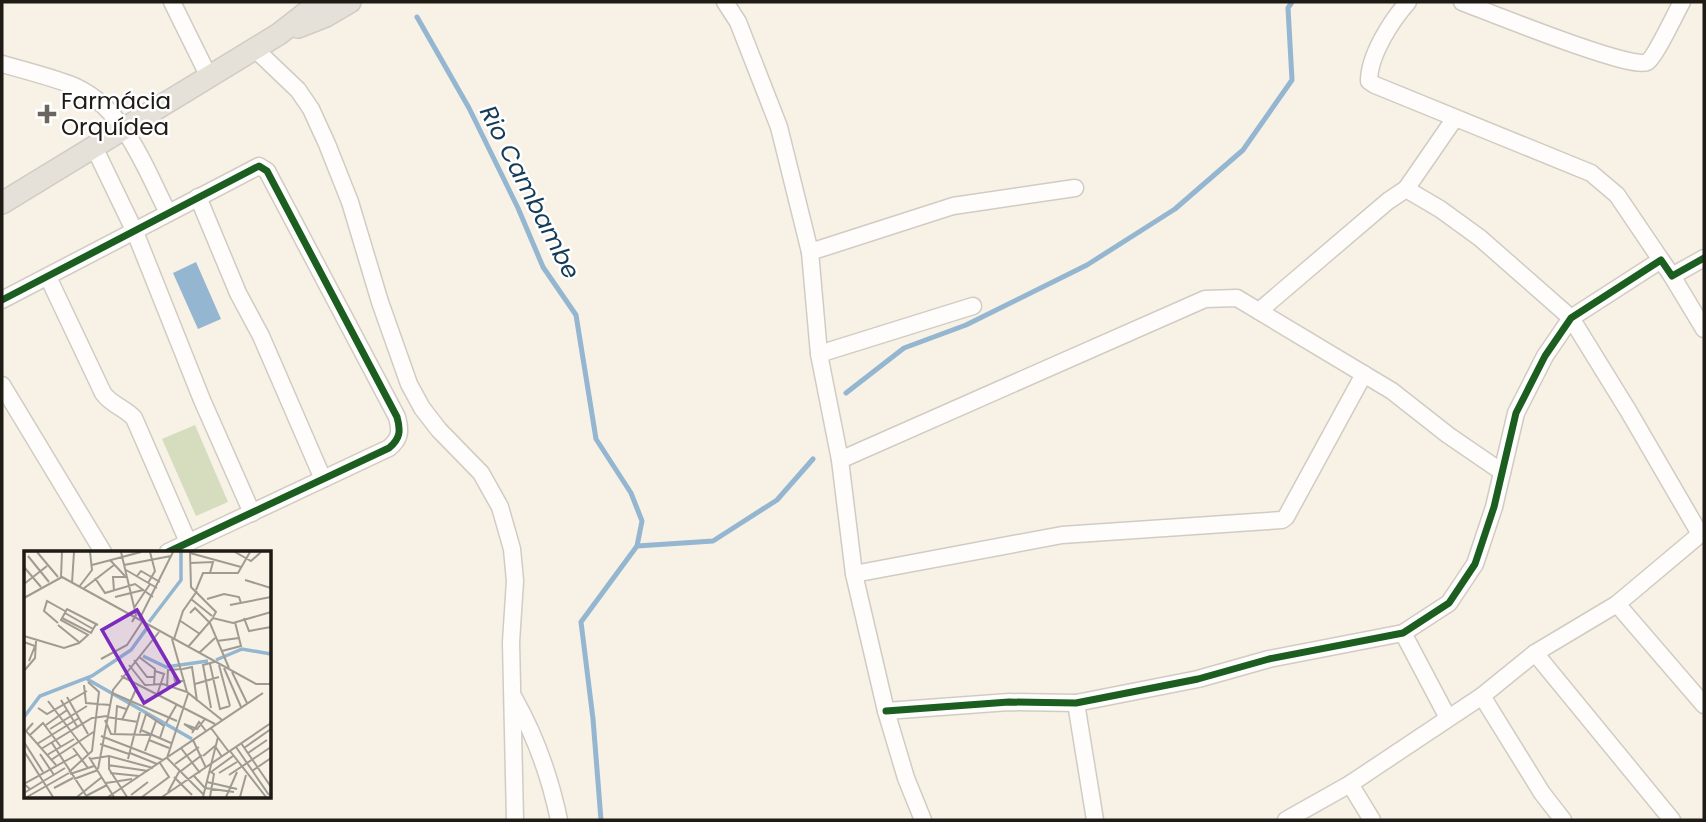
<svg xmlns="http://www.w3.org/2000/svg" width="1706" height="822" viewBox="0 0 1706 822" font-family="Poppins,sans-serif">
<rect width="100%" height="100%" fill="#f7f1e6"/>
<!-- pitch -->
<polygon fill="#d6ddbe" points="195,425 228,502 196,516 162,439"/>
<!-- water -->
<polygon fill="#94b6d0" points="196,262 221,319 198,329 173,273"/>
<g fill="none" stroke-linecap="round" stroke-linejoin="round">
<!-- stream -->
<g stroke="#94b6d0" stroke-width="5">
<polyline points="417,17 469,108 518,208 543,267 576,315 596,439 631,493 642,521 637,546 581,622 593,719 601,820"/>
<polyline points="846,393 904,348 966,325 1087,265 1175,209 1243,150 1292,80 1288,8 1292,2"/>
<polyline points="637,546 713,541 777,500 813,459"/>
</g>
<defs>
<g id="minor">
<polyline points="172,2 209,77"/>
<polyline points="725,2 738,22 779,127 810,252 819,354 840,460 854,574 886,711 906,778 923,820"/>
<path d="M1408,2C1392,20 1369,55 1369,81L1375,85L1591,173L1617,195L1661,260"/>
<path d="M1462,2C1486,11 1633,71 1647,62C1655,58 1676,12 1682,2"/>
<polyline points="255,49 298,90 311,109 327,144 350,202 380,302 409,384 422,408 439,430 481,473 500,507 512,549 515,581 511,642 515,820"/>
<path d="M2,64C24,70 47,76 69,84C123,104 144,166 168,213"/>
<polyline points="94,147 135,232 202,400 252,513"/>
<polyline points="1406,189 1455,118"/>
<polyline points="198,197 238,293 261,336 323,479"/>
<polyline points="810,252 953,206 1075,188"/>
<polyline points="1672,276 1704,329"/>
<path d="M48,277L103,393C111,405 124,407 134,418L188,542"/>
<path d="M2,300L259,166L267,171L397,417C401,431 400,439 389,448L168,552"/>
<polyline points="1259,311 1388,201 1406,189 1440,209 1480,238 1571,318 1629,412 1700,534"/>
<polyline points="819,354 973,306"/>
<polyline points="2,385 103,552"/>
<polyline points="840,460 1205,299 1237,298 1392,391 1448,435 1502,472"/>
<polyline points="854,574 1062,535 1282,520 1286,517 1364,374"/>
<polyline points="1617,604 1704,705"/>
<polyline points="1403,633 1448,718"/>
<polyline points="1535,653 1672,820"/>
<polyline points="1482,696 1542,793 1563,820"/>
<path d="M514,698C536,737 550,777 559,820"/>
<polyline points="1076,703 1095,820"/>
<polyline points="886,711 1009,702 1076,703 1198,679 1269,659 1403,633 1449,603 1475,564 1494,507 1516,413 1545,356 1571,318 1661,260 1672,276 1704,258"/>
<polyline points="1350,784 1372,820"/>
<polyline points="1286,820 1350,784 1482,696 1535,653 1617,604 1704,531"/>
</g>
<g id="major">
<polyline points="298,27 326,16 350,2"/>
<polyline points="2,203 279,34 320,2"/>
</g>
</defs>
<!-- minor casing -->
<use href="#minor" stroke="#d1ccc3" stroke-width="19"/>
<!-- major casing -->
<use href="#major" stroke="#cfccc7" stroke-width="24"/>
<!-- minor -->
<use href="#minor" stroke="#fefdfb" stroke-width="16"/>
<!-- major -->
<use href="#major" stroke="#e6e1d8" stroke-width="21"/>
<defs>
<g id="cycleway">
<path d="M2,300L259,166L267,171L397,417C401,431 400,439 389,448L168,552"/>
<polyline points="886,711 1009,702 1076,703 1198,679 1269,659 1403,633 1449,603 1475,564 1494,507 1516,413 1545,356 1571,318 1661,260 1672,276 1704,258"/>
</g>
</defs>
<!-- cycleway casing -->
<use href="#cycleway" stroke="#fff" stroke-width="11"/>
<!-- cycleway -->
<use href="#cycleway" stroke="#1b5e20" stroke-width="7"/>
</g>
<!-- markers -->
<path fill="#6a655e" stroke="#fff" stroke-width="2.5" d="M43.5 103.5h7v7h7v7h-7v7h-7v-7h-7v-7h7z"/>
<g text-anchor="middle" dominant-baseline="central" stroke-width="5" stroke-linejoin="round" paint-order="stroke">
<!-- poi labels -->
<g font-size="23" fill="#1e1a14" stroke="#fff" text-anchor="start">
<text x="61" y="101">Farmácia<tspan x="61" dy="26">Orquídea</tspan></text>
</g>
<!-- water labels -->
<g font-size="24" font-style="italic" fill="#143b58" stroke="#fff">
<text transform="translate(530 192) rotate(63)">Rio Cambambe</text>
</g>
</g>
<!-- overview -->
<g transform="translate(24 551)">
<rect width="247" height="247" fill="#f7f1e6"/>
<path fill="none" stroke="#94b6d0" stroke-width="3.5" d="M125,71L157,29V1M119,105L142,116L184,110M192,109L218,98L247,103M63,128L168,188M0,166L16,145L68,125L107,99L123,77"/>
<path fill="none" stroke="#a09b92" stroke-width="2" d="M13,1L34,26M97,1L112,64L108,71M166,1L167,36L192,61L189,66M211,1L227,10L237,1M166,2L217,16M4,5L25,31M86,9L101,25M166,12L189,11L186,22M68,14L117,1M100,14L147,5M0,16L17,36M102,19L133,37M113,25L117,20L136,31M37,26L38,1M71,27L81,42L111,33L129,46M221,29L247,37M48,32L50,1M124,32L131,20L126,1M0,33L23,15M55,36L68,19L66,1M59,38L90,14M172,39L179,22H214L226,1M90,40L89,26H102M91,46L119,39M0,47L38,26L232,133H247M167,48L188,65M183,48L200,43L215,46L217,52M206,54L247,46M110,57L126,33M41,62L69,78M166,62L171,57L186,72L205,117M38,67L67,82L72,73M220,67L225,80L247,76M115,69L149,1M155,69L176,83M34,72L20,60L23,50L41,60M34,74L55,91M0,85L40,97L55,92L64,84L37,69L43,58L74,74M148,88L163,141M150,88L159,60L173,40M193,90L215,87M0,91L11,95L5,110M164,96L189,67L209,72L247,61M198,100L217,95L211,71M175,102L191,87M115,106L131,118L130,134M77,108L103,94L118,71M110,109L123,126H131M186,113L196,158L206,155M105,114L121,134L139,133L163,141L198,169M195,114L206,155M200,117L217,156M159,118L168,116L173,150M149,119L151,130H161M0,120L11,107L12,90M131,120L140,123L133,144M208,121L223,152M97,125L191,173M171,133L195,126M60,134L62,152L86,154M143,136L144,119L159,118M88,142L153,170M164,143L143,207L179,243M43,146L64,183M37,149L54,177M24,150L65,204M14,157L23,163L63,140M187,157L179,114L190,111M83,166L114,171M81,169L87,183L127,184M98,169L113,136M9,172L2,180L32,214M142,172L153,153M22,174L43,159M187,177L205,201M26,178L63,155M117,179L147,192M169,179L160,173L173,178L181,168M91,182L93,155L102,158M116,182L122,163L140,175L136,187M168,182L175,171L182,180M6,184L19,172L37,196M77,185L139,209M125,189L145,197M169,189L182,217M0,191L19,221M28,192L63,246M217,192L247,236M13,193L55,167M76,193L105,203M212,196L245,244M49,197L64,217M157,197L176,222M220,197L247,178M17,198L68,167L83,165M0,200L29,246M121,200L132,170M206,200L242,246M106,202L133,213M224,202L243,189M16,203L30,224M23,204L50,188M85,205V218L103,246M179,205L191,195L198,206M65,206L90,246M66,208L85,205L129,217M104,208L116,161M27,209L71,180M151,213L175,196M84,214L124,220M74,218L89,139L135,81M157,220L178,204M185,220L190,223L186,246M228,220L247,207M45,221L68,200L75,141L64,131M187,221L209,205M86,222L115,225M195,222L213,211M46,223L70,215M205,224L247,196M170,225L181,237L210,241M150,226L168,244M50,228L74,219M183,231L213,238M82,232L108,228M30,237L49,227M6,238L0,233L54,203M144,241L156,219M0,242L41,217M107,244L124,231M62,245L83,234M3,246L45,222M53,246L78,226M84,246L239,142M118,246L145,226L136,212M138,246L247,172M179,246L194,186M202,246L213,221M216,246L222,224"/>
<path fill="#7b2cbf" fill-opacity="0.15" stroke="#7b2cbf" stroke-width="3.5" d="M113,59L155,131L120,152L78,79Z"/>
<rect width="247" height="247" fill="none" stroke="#1e1a14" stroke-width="3.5"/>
</g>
<!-- border -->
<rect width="1706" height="822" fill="none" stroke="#1e1a14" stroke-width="7"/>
</svg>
